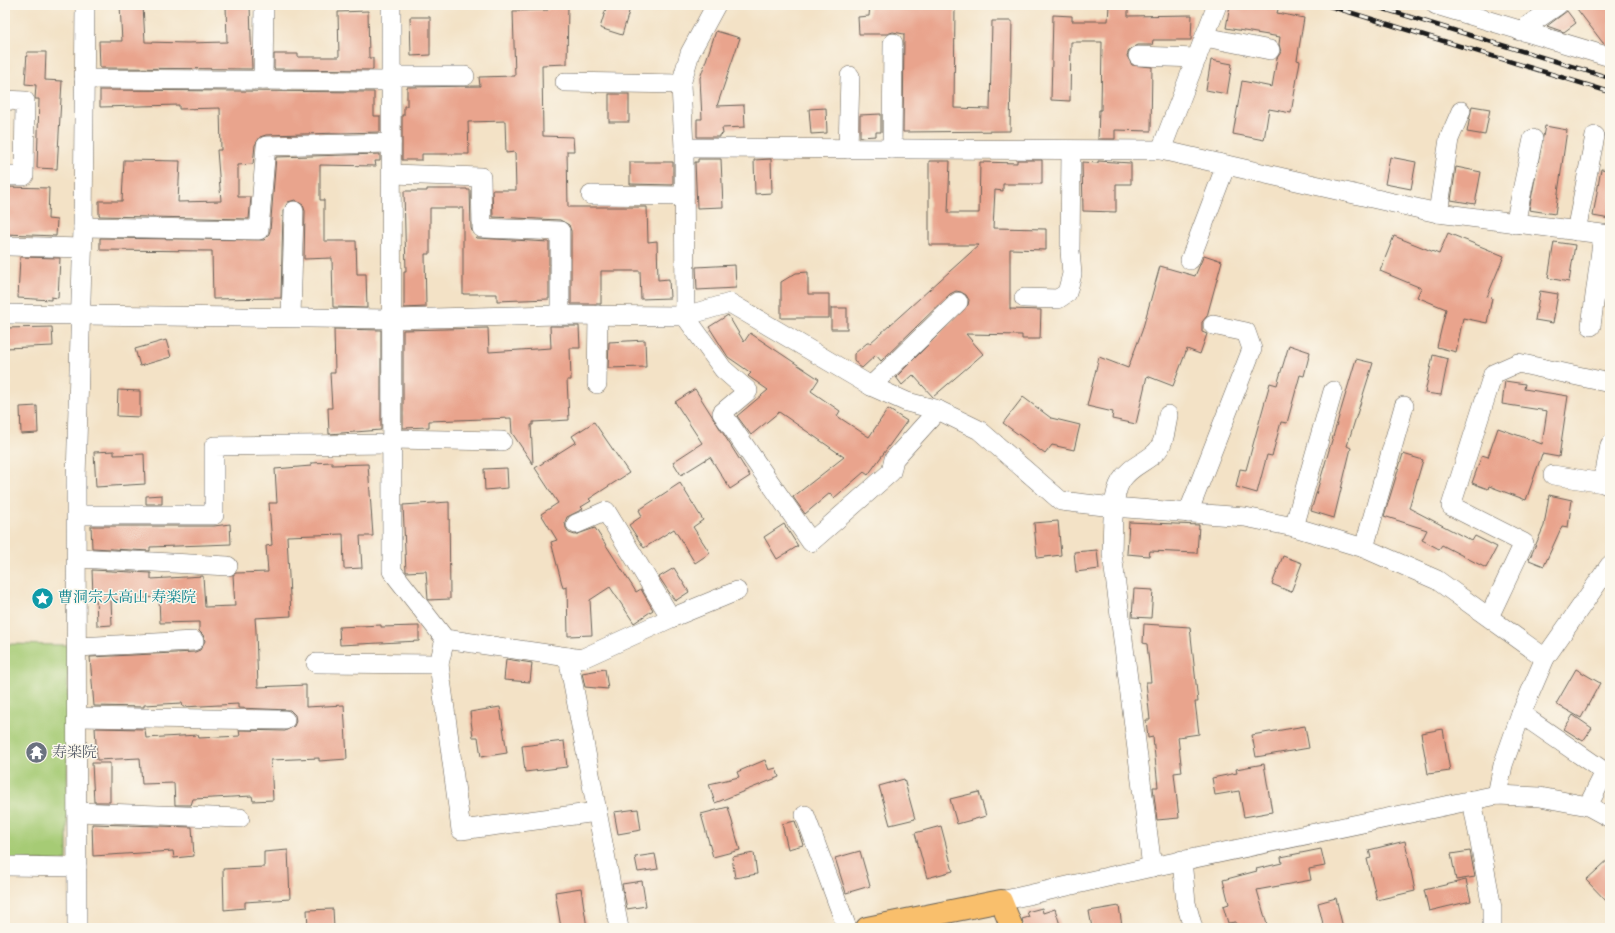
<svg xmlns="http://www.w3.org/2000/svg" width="1615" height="933" viewBox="0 0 1615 933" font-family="'Sorts Mill Goudy','Noto Serif JP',serif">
<rect width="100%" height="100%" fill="#fbf7ec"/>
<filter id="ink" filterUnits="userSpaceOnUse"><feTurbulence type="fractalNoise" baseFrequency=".025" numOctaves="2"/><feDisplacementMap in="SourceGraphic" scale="8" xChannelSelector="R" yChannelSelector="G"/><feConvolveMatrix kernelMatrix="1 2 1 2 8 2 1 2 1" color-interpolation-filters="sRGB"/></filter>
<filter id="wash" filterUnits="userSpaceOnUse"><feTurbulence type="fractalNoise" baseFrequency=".012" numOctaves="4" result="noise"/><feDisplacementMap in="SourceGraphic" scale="16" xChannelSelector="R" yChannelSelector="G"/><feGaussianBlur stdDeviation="0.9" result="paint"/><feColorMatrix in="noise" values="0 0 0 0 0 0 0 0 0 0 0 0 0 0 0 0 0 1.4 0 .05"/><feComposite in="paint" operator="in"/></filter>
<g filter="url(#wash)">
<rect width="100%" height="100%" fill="#f3e2c6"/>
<!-- green -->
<polygon fill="#a6cb75" stroke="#617448" points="5,644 68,645 67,861 5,861"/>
<g id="blocks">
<!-- building -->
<g fill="#e9a48d">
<polygon points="120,5 143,5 145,42 187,43 227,42 226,5 250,5 252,69 100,68 99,41 122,41"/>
<polygon points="548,5 568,5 567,64 542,65 543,136 573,137 574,151 567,151 568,207 647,207 648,242 657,241 658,280 669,279 670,298 641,299 640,271 601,271 601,304 571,304 571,231 569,225 560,220 493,217 492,190 516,190 515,152 506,153 505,121 468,122 469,154 422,154 422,160 402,160 402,115 404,115 404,106 407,106 407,87 480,86 479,77 515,76 513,11 548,10"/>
<polygon points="607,5 631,5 622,35 600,28"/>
<polygon points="870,5 955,5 954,108 990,109 992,21 1012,21 1010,131 903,132 904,34 893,32 887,34 859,34 858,17 869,16"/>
<polygon points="1109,5 1128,5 1128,16 1192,15 1191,40 1153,40 1152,45 1138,45 1129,50 1127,56 1132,65 1152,67 1151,131 1115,130 1115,139 1098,139 1099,110 1101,110 1102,42 1071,42 1070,101 1051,100 1053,15 1072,16 1072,21 1108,21"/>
<polygon points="1230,5 1279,6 1277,13 1304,18 1297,60 1300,61 1291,113 1269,109 1264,140 1233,134 1242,81 1272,87 1277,58 1281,52 1279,44 1280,37 1226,28"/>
<polygon points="1574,5 1610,5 1610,46 1603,43"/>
<polygon points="368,11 369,58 373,58 373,70 274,69 274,54 298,54 298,57 339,57 338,12"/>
<polygon points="1567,11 1576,23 1564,32 1547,26"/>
<polygon points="410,17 430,17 430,55 411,56"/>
<polygon points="716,31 740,38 717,106 744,105 745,127 722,128 723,134 720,135 720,137 697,137 697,119 702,119 700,78"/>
<polygon points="27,52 46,52 45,80 62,81 57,169 37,168 39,99 35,99 36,85 25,84"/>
<polygon points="1211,60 1232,64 1227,94 1206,90"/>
<polygon points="100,90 374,92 374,116 380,116 380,132 266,135 260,137 255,145 253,164 238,165 238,197 251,197 249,219 99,216 99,201 122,201 124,160 180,161 178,202 221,201 217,150 221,150 220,108 179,109 179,105 100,107"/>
<rect x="609" y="94" width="20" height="28"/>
<polygon points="1472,106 1490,109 1485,135 1467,132"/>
<polygon points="826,108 827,133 811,134 809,109"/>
<polygon points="881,114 881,132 876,132 876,136 860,137 860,115"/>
<polygon points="1545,126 1567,130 1555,214 1529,210"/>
<polygon points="380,154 380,161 375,161 376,166 320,165 320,200 324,200 324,241 356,241 357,274 366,274 367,308 333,307 332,258 304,259 305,211 303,205 295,200 288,202 283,211 281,298 213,299 212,251 100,250 100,238 264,240 268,236 270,231 276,157"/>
<polygon points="1390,157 1416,162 1411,189 1385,184"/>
<polygon points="698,159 721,159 723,207 697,208 695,162 698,162"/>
<polygon points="771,159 772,193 755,194 754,160"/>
<polygon points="1017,160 1042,160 1042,184 1003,184 1003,191 995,190 993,228 1046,229 1046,250 1010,249 1010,309 1041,310 1040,339 1022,339 1022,335 966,334 983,354 933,397 913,375 902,385 896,377 968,305 969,300 966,295 961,292 956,291 950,294 881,361 876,355 862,368 859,366 854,360 854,354 867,343 870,343 979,245 929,245 929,161 950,161 948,213 979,213 980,162 1017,163"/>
<polygon points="1098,161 1131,163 1131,184 1116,184 1116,212 1083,211 1082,162 1098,163"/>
<polygon points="630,162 673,162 673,185 630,184"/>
<polygon points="1456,167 1481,172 1475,204 1451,200"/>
<polygon points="1601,169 1610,170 1610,219 1593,216"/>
<polygon points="5,187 49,188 48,219 57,220 56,236 5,234"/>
<polygon points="427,189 467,189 467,190 470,190 471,228 473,234 477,238 549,242 549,299 497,301 497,294 463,294 463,208 430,208 430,254 425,254 426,307 404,308 404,272 406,272 404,191 427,191"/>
<polygon points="1448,233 1504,256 1487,297 1492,298 1487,323 1463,318 1456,352 1437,347 1446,309 1417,297 1421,288 1380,271 1394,236 1439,254"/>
<polygon points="1554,242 1575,245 1569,282 1548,278"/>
<polygon points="1204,255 1222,261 1207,316 1202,322 1202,332 1207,334 1200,354 1187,349 1173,386 1147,376 1136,424 1112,419 1113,412 1087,406 1099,357 1128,368 1142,331 1160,266 1195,276"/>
<polygon points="20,257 60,258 58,298 51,297 51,300 18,298"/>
<polygon points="735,265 736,288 697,290 696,267"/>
<polygon points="808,272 808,294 829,294 829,318 781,318 781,282 796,273"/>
<polygon points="1540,291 1558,294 1553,323 1535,320"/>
<rect x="831" y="308" width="16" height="21"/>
<polygon points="728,315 744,342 750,333 819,379 811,391 840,411 837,416 869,437 888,409 907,421 868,475 864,472 834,498 830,493 805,514 793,497 844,457 779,412 751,435 737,416 768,390 748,376 751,373 728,357 709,327"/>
<polygon points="550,326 579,326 580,348 570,348 571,380 567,380 569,420 533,422 533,425 531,425 533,464 512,433 511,418 429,421 429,427 403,428 403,330 488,328 489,352 551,348"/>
<polygon points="52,327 53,346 5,348 5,328"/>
<polygon points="334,329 381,330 381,430 329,434 328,408 332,408 330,373 335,373"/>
<polygon points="166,340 171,357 140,366 135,349"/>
<polygon points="645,340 646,367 608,368 609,342"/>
<polygon points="1289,345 1310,352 1304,376 1300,375 1287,423 1281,422 1272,456 1267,455 1257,493 1236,487 1240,469 1246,470 1270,383 1277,385"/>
<polygon points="1433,355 1448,359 1441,395 1425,393"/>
<polygon points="1356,359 1373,363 1347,446 1351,448 1334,518 1311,511"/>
<polygon points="1505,381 1525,384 1524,389 1568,396 1559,457 1542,454 1526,500 1489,486 1488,489 1472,483 1482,455 1488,457 1498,428 1542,444 1547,411 1502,404"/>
<polygon points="695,389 750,476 730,489 710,457 681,475 673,462 702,443 675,402"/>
<polygon points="118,390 140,391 140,417 117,416"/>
<polygon points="1023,397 1051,418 1080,425 1074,450 1052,445 1045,454 1003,423"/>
<polygon points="37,406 38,433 21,434 20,407"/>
<polygon points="594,422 629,473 589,499 591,501 581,507 583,509 567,517 565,522 566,528 569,533 575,535 595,528 633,587 636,592 641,589 653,610 634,623 610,587 590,600 592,635 568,636 567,587 563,588 551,542 557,540 541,514 558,503 535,468 576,442 572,436"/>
<polygon points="114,451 114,455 144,454 145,484 96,487 94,452"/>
<polygon points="1403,454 1423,460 1409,508 1472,541 1475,536 1497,547 1486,568 1442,545 1439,549 1422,540 1427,530 1384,516"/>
<polygon points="332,462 332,465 368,464 373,536 360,536 362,568 344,569 343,534 287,536 291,616 255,618 256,631 258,687 306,685 306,707 344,705 347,759 319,761 319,758 271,760 273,800 253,801 252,796 193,799 191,805 175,805 174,783 142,784 140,758 97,760 95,728 145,729 146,738 198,735 199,738 240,736 239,730 285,731 294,726 296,721 295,715 290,710 238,708 238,704 183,707 182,703 144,705 144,707 94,706 90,657 195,652 200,650 205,641 203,635 199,631 199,622 160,623 159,597 111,600 112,625 97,626 96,595 93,595 92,570 151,573 151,579 203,576 205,607 235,606 233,575 236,573 268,572 266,546 272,545 269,503 277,503 275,469 311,466 311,463"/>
<polygon points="507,468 508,488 485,490 484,469"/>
<polygon points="680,483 703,520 693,527 710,553 695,563 674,529 644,548 629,525 642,516 639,510"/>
<polygon points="162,495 162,504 146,504 146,496"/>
<polygon points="1549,495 1572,500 1568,527 1562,526 1544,566 1529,560 1544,526"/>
<polygon points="449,502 450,599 428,600 426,571 406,572 403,505"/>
<polygon points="1058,521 1061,555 1037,558 1034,523"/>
<polygon points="1129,522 1199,525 1197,553 1150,551 1149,556 1127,554"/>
<polygon points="230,524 231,544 150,547 150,551 92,548 91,526 214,526"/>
<polygon points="784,524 798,546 777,559 764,537"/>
<polygon points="1097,550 1099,569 1076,572 1074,552"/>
<polygon points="1283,556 1302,563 1291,592 1272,584"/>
<polygon points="674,568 689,592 675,601 659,577"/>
<polygon points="1134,589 1153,590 1151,618 1132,617"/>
<polygon points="1144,624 1190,627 1198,702 1195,702 1199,734 1178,737 1182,772 1174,773 1179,818 1157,820 1153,787 1158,787 1153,737 1148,738 1146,720 1150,720 1146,682 1151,682 1147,644 1143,643"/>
<polygon points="381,625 381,627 419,626 419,641 340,645 339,627"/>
<polygon points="506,659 532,663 530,682 504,680"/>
<polygon points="605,669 608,689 585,687 582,673"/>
<polygon points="1576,669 1600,683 1581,718 1556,704"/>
<polygon points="500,707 507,753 481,757 478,737 473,737 470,712"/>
<polygon points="1573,715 1592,728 1583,741 1564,729"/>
<polygon points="1305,726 1309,748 1256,757 1252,735"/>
<polygon points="1443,729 1450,771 1428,774 1421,733"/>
<polygon points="564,741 567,767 525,772 522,746"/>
<polygon points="765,760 769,770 776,768 779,777 715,803 709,784 739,777 737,772"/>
<polygon points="92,763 110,763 110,802 94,802"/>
<polygon points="1264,764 1272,812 1244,817 1239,791 1215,795 1212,778 1237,773 1236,769"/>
<polygon points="904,779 915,819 890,825 879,786"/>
<polygon points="979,792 986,816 957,824 950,799"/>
<polygon points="728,807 740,850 713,857 701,814"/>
<polygon points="638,809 641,830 618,834 614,812"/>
<polygon points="795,821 803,845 788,849 782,824"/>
<polygon points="92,824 192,827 194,856 174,858 173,851 93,856"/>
<polygon points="941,826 953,871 927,878 915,833"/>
<polygon points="1405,841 1415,891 1377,900 1367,859 1371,858 1369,850"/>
<polygon points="1321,849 1325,866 1309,869 1311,880 1257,890 1268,928 1237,928 1236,922 1228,923 1223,906 1229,904 1223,880 1257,871 1256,869 1282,863 1281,857"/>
<polygon points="288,850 290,899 245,902 245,908 224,910 223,869 264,867 264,852"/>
<polygon points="860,851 870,886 846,893 835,858"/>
<polygon points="1470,851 1475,877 1456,880 1451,854"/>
<polygon points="754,853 757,874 735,878 732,857"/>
<polygon points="655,854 658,869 638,872 635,857"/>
<polygon points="1610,858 1610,905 1586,880"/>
<polygon points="1466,880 1471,901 1429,911 1424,890"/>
<polygon points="642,881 646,906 627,909 622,884"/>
<polygon points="581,888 587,928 561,928 555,892"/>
<polygon points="1336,898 1343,928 1324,928 1318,903"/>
<polygon points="1119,906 1122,926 1092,928 1089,911"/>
<polygon points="1042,908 1043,913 1055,909 1061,928 1024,928 1022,919 1029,917 1027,912"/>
<polygon points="333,909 334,928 308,928 307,910"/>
</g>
</g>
</g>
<g filter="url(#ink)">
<use href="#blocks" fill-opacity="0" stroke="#676158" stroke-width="1"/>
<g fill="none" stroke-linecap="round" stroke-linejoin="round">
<defs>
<g id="minor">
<polyline points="391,5 392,571 445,639 568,657 619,928"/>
<polyline points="716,5 690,53 681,84 684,148 685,316 723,369 748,391 722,413 811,542 891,472 894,459 938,410"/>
<polyline points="1436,5 1610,57"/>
<polyline points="1520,31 1558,5"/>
<polyline points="1205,37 1270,50"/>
<polyline points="1138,56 1197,58"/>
<polyline points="391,76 465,76"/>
<polyline points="84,79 391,81"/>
<polyline points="263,80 264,5"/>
<polyline points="565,82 681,84"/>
<polyline points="5,100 25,101 24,176 5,176"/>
<polyline points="684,148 1161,150 1438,213 1610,235"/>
<polyline points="848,149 850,76"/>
<polyline points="892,149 893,43"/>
<polyline points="1161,150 1217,5"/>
<polyline points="392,174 481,177 482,228 560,231 560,315"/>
<polyline points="591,195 684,196"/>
<polyline points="1438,213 1449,139 1461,111"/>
<polyline points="1515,224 1533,139"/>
<polyline points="83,227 259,230 266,146 391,143"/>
<polyline points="1576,231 1595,136"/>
<polyline points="9,246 82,248"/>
<polyline points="1190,260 1226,165"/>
<polyline points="1024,298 1058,299 1067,293 1072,274 1070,251 1071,150"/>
<polyline points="5,314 392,319 560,315 685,316 730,303 871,386 907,402 938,410 979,430 1061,501 1113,507 1245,517 1294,527 1364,548 1437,580 1545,658"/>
<polyline points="291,317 294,211"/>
<polyline points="1591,326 1603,235"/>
<polyline points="597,384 598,315"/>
<polyline points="871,386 958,302"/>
<polyline points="391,439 502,441"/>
<polyline points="1553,475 1603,483 1610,486"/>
<polyline points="1603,483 1610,445"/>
<polyline points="1188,513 1252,349 1246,332 1213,325"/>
<polyline points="77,515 214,515 214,446 391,444"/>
<polyline points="576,524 606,511 671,618"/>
<polyline points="1294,527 1333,391"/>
<polyline points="1364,548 1404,406"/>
<polyline points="78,558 228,566"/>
<polyline points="1489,617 1524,543 1451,506 1493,374 1518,363 1610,383"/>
<polyline points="445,639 439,664 461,830 597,812"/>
<polyline points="77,647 194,641"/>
<polyline points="568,657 581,659 671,618 737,591"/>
<polyline points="316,663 439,664"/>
<polyline points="1521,714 1605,772"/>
<polyline points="77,717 285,720"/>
<polyline points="1497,795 1503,765 1521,714 1545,658 1610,565"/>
<polyline points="1472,800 1492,908 1492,928"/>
<polyline points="1588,806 1605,772 1610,776"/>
<polyline points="77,812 240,818"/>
<polyline points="805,815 847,928"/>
<polyline points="1182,860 1186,903 1193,928"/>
<polyline points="5,866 77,867"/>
<path d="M1152,867L1112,553C1113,534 1111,497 1121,481C1130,466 1145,463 1156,452C1165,444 1166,426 1168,415"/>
<polyline points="1001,901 1152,867 1497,795 1540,797 1588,806 1610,818"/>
<polyline points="77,928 76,479 83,227 85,5"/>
</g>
<polyline id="major" points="867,928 1001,901 1012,928"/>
</defs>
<!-- minor casing -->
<use href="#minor" stroke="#676158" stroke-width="20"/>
<!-- major casing -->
<use href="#major" stroke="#676158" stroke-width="24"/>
<!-- minor -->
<use href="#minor" stroke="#fff" stroke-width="19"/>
<!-- major -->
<use href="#major" stroke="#f9bf6c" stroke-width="22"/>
<defs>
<g id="rail">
<polyline points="1326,5 1610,92"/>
<polyline points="1371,5 1610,78"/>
</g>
</defs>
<!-- rail casing -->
<use href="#rail" stroke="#1c1c1c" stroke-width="4.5"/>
<!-- rail -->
<use href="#rail" stroke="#fbf7ec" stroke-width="3" stroke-dasharray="9" stroke-linecap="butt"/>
</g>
</g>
<!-- icons -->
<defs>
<symbol id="sight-disc" viewBox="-11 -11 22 22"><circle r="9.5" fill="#0f9aa8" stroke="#fbf7ec"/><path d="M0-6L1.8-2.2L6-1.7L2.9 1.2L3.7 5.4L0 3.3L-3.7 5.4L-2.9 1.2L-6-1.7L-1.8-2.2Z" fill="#fff"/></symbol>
<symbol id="temple-disc" viewBox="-11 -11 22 22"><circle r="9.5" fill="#6b7280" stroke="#fbf7ec"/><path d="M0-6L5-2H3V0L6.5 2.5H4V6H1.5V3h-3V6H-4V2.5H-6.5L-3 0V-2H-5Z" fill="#fff"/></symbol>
</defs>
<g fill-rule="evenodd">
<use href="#sight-disc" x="30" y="586" width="25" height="25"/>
<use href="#temple-disc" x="24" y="740" width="25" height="25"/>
</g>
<g text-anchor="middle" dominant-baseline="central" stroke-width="3" stroke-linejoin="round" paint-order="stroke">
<!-- culture labels -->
<g font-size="15" fill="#0d838f" stroke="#fbf7ec" text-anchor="start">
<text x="58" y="598">曹洞宗大高山 寿楽院</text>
</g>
<!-- worship labels -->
<g font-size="15" fill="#5b616d" stroke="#fbf7ec" text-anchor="start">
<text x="52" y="753">寿楽院</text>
</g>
</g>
<!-- margin -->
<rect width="1615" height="933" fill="none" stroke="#fbf7ec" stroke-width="20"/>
</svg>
